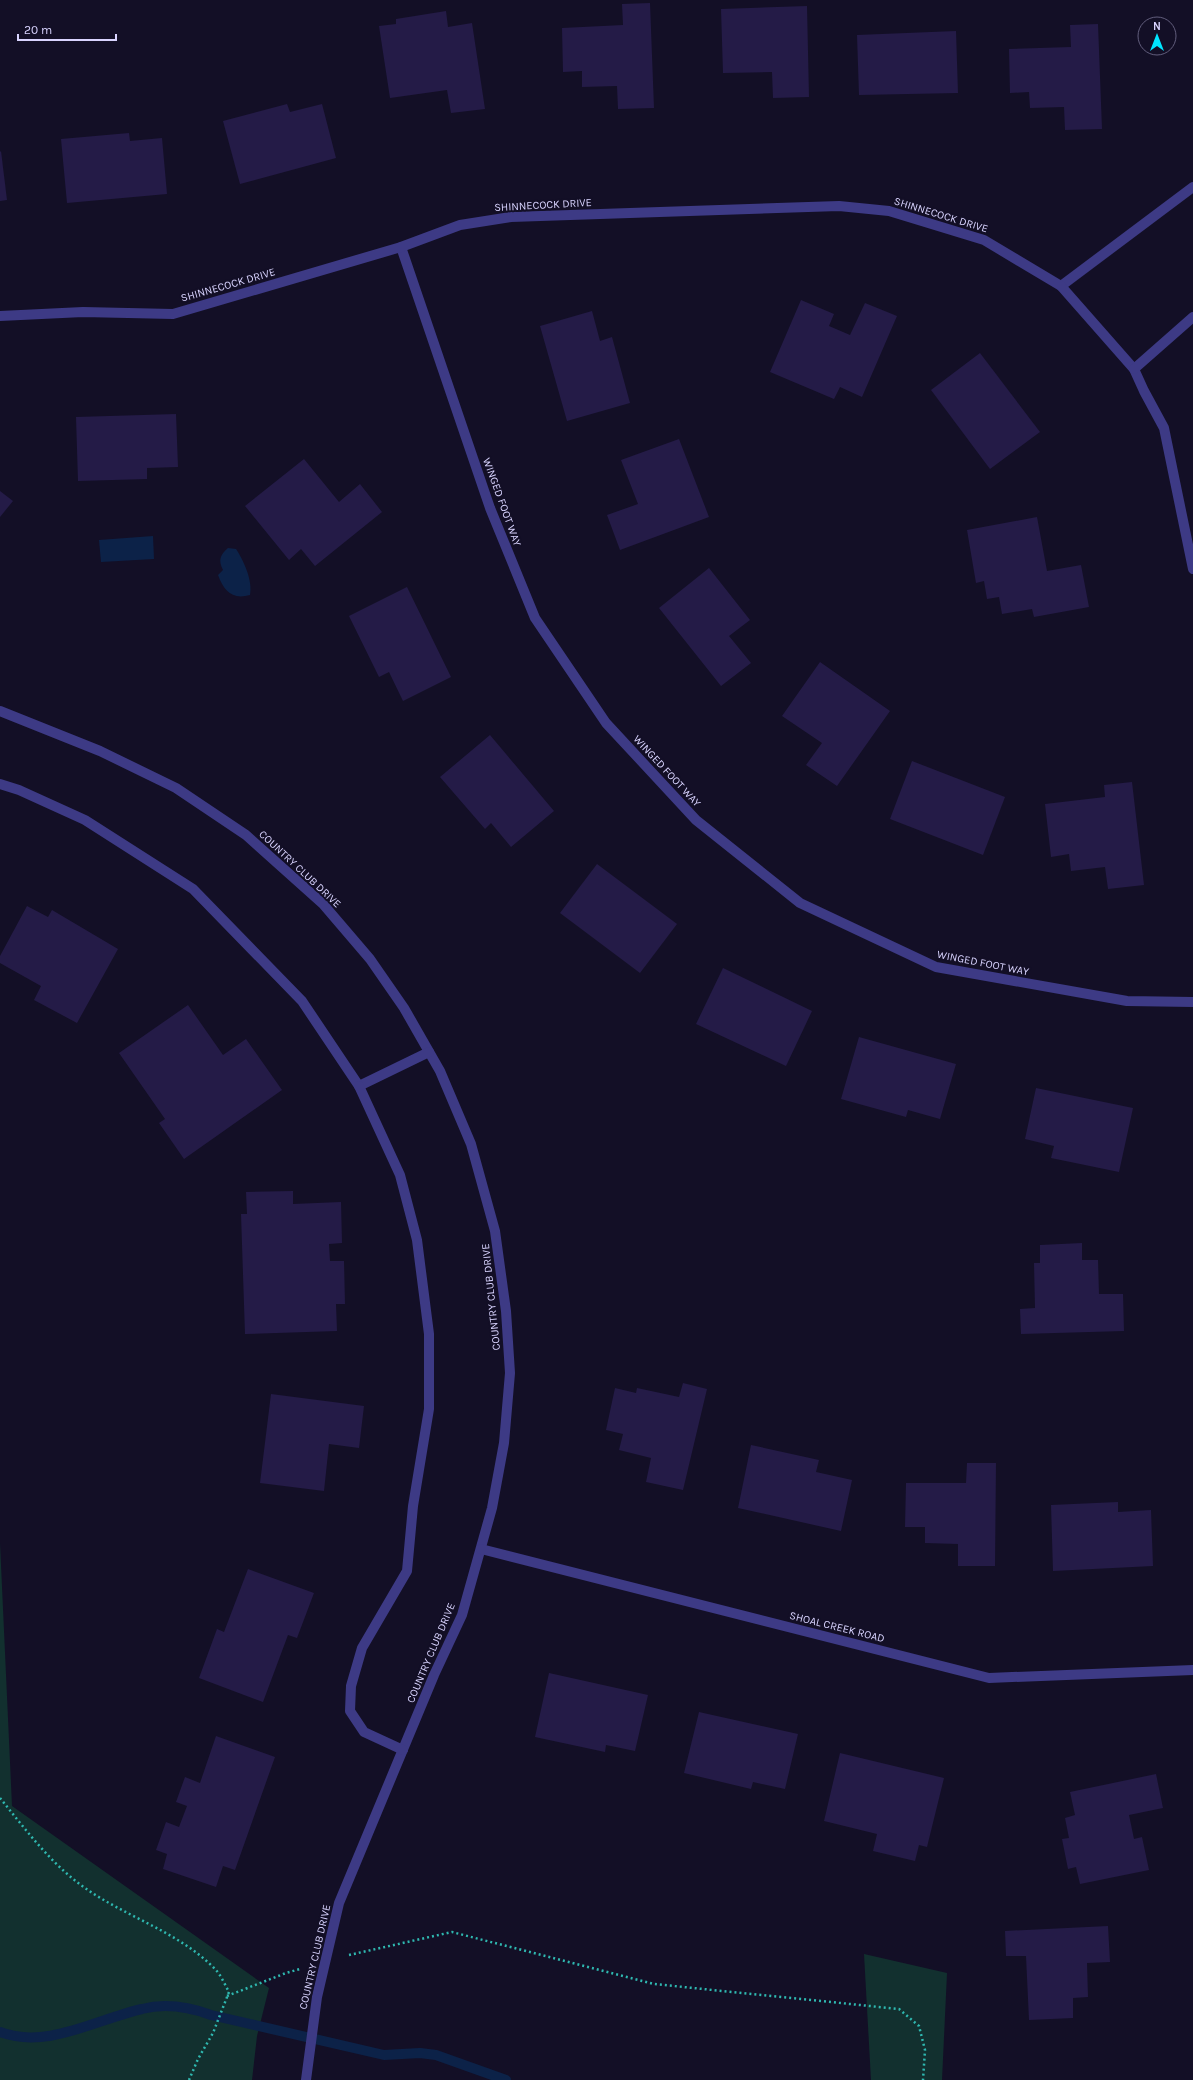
<svg xmlns="http://www.w3.org/2000/svg" width="1193" height="2080" viewBox="0 0 1193 2080" font-family="Karla,sans-serif">
<rect width="100%" height="100%" fill="#130f26"/>
<!-- green -->
<g fill="#12302f">
<polygon points="0,1543 12,1806 269,1988 257,2036 252,2080 0,2080"/>
<polygon points="864,1954 947,1973 942,2080 871,2080"/>
</g>
<!-- water -->
<g fill="#0c2248">
<polygon points="153,536 154,559 101,562 99,540"/>
<path d="M228,548L236,549C244,561 253,581 250,595C232,600 224,591 218,575L223,570C218,560 220,555 228,548Z"/>
</g>
<g fill="none" stroke-linecap="round" stroke-linejoin="round">
<!-- stream -->
<path stroke="#0c2248" stroke-width="10" d="M0,2032C46,2050 97,2019 142,2009C165,2003 189,2007 211,2015L384,2055L420,2053L436,2055L506,2080"/>
</g>
<!-- building -->
<g fill="#241b47">
<polygon points="650,3 654,108 618,109 617,86 582,87 582,71 563,72 562,28 623,25 622,4"/>
<polygon points="807,6 809,97 773,98 772,72 723,73 721,9"/>
<polygon points="446,11 448,27 472,23 485,109 451,113 447,90 390,98 379,26 396,24 396,19"/>
<polygon points="1098,24 1102,129 1065,130 1064,107 1030,108 1029,92 1010,93 1009,49 1071,47 1070,25"/>
<polygon points="956,31 958,93 859,95 857,35"/>
<polygon points="287,104 290,112 322,104 336,158 240,184 223,121"/>
<polygon points="129,133 130,141 162,138 167,194 67,203 61,139"/>
<polygon points="1,151 7,200 0,201 0,152"/>
<polygon points="801,300 834,314 829,326 850,335 865,303 897,316 862,397 840,387 834,399 770,372"/>
<polygon points="592,311 600,341 612,337 630,403 567,421 540,326"/>
<polygon points="980,353 1040,432 990,469 931,390"/>
<polygon points="176,414 178,467 147,468 147,479 78,481 76,417"/>
<polygon points="679,439 709,517 620,550 607,515 638,504 621,460"/>
<polygon points="304,459 339,502 360,484 382,512 315,566 301,549 289,560 245,506"/>
<polygon points="0,491 13,501 0,517"/>
<polygon points="1037,517 1047,571 1081,565 1089,607 1034,617 1032,609 1002,614 999,597 987,599 984,581 976,583 967,530"/>
<polygon points="709,568 750,620 729,636 751,663 721,686 659,608"/>
<polygon points="407,587 451,677 403,701 389,672 379,677 349,616"/>
<polygon points="820,662 890,711 837,786 806,765 822,743 782,716"/>
<polygon points="490,735 554,811 511,847 491,823 485,829 440,777"/>
<polygon points="912,761 1005,797 983,855 890,819"/>
<polygon points="1132,782 1144,885 1108,889 1105,867 1071,871 1069,854 1051,857 1045,804 1105,797 1104,785"/>
<polygon points="597,864 677,924 640,973 560,913"/>
<polygon points="27,906 48,917 52,910 118,949 77,1023 34,1000 41,986 0,963 0,956"/>
<polygon points="723,968 812,1011 786,1066 696,1024"/>
<polygon points="188,1005 223,1055 246,1039 282,1090 184,1159 159,1123 165,1119 119,1053"/>
<polygon points="859,1037 956,1064 940,1119 908,1110 906,1117 841,1099"/>
<polygon points="1036,1088 1133,1108 1119,1172 1051,1158 1054,1146 1025,1139"/>
<polygon points="293,1191 293,1204 341,1202 342,1243 329,1244 330,1261 344,1261 345,1304 336,1304 337,1331 245,1334 241,1214 247,1214 246,1192"/>
<polygon points="1082,1243 1082,1260 1098,1260 1099,1294 1123,1294 1124,1331 1021,1334 1020,1309 1035,1308 1034,1263 1040,1263 1040,1245"/>
<polygon points="683,1383 707,1389 683,1490 646,1482 651,1458 619,1450 623,1434 606,1430 615,1388 636,1393 637,1388 679,1397"/>
<polygon points="271,1394 364,1406 359,1448 329,1444 324,1491 260,1483"/>
<polygon points="751,1445 819,1460 816,1472 852,1480 841,1531 738,1508"/>
<polygon points="967,1463 996,1463 995,1566 958,1566 958,1544 925,1543 925,1527 905,1527 906,1483 966,1483"/>
<polygon points="1118,1502 1118,1512 1151,1510 1153,1566 1053,1571 1051,1505"/>
<polygon points="248,1569 314,1593 297,1638 288,1635 263,1702 199,1678 217,1629 224,1632"/>
<polygon points="549,1673 648,1695 635,1751 606,1745 605,1752 535,1737"/>
<polygon points="699,1712 798,1734 785,1789 753,1782 751,1789 684,1773"/>
<polygon points="216,1736 275,1757 235,1870 223,1866 216,1887 163,1869 167,1854 156,1850 166,1822 179,1827 187,1806 176,1802 185,1777 200,1783"/>
<polygon points="840,1753 944,1778 927,1847 919,1845 915,1861 873,1851 877,1834 824,1821"/>
<polygon points="1156,1774 1163,1808 1129,1815 1134,1839 1142,1837 1149,1870 1080,1884 1076,1867 1068,1869 1062,1839 1069,1838 1065,1818 1075,1815 1070,1792"/>
<polygon points="1108,1926 1110,1962 1087,1963 1088,1997 1073,1998 1073,2018 1029,2020 1026,1956 1006,1956 1005,1931"/>
</g>
<g fill="none" stroke-linecap="round" stroke-linejoin="round">
<!-- path -->
<g stroke="#2fb8b0" stroke-width="2.5" stroke-dasharray="2 3" stroke-linecap="butt">
<path d="M0,1798C26,1830 51,1864 85,1888C126,1917 179,1932 215,1969C221,1975 225,1985 229,1992L213,2033L198,2059L189,2080"/>
<polyline points="349,1955 452,1932 654,1984 899,2009 919,2026 925,2050 923,2080"/>
<polyline points="227,1996 286,1973 300,1969"/>
</g>
<!-- minor -->
<g stroke="#3d3a85" stroke-width="10">
<polyline points="401,247 490,508 535,618 606,723 696,820 800,903 936,967 1127,1001 1193,1002"/>
<polyline points="1061,286 1193,187"/>
<polyline points="0,316 83,312 173,314 401,247 460,225 511,217 839,206 889,211 984,240 1061,286 1134,369 1144,391 1164,428 1193,569"/>
<polyline points="1134,369 1193,317"/>
<polyline points="0,711 100,751 176,788 246,835 323,904 370,959 404,1008 440,1071 471,1144 495,1231 506,1311 510,1373 504,1443 492,1508 462,1615 434,1675 339,1903 317,1997 306,2080"/>
<polyline points="0,784 19,790 85,820 193,889 302,1001 359,1086 429,1052"/>
<polyline points="359,1086 400,1175 417,1240 429,1334 429,1409 413,1506 407,1571 362,1648 351,1686 350,1711 364,1732 403,1750"/>
<polyline points="481,1549 989,1678 1193,1670"/>
</g>
</g>
<g text-anchor="middle" dominant-baseline="central" stroke-width="4" stroke-linejoin="round" paint-order="stroke">
<!-- street labels -->
<g font-size="11" fill="#d9d4ff" stroke="#130f26">
<text transform="translate(543 205) rotate(-3)">SHINNECOCK DRIVE</text>
<text transform="translate(941 215) rotate(17)">SHINNECOCK DRIVE</text>
<text transform="translate(228 285) rotate(-16)">SHINNECOCK DRIVE</text>
<text transform="translate(502 502) rotate(70)">WINGED FOOT WAY</text>
<text transform="translate(667 771) rotate(47)">WINGED FOOT WAY</text>
<text transform="translate(300 869) rotate(43)">COUNTRY CLUB DRIVE</text>
<text transform="translate(983 963) rotate(11)">WINGED FOOT WAY</text>
<text transform="translate(491 1297) rotate(-96)">COUNTRY CLUB DRIVE</text>
<text transform="translate(837 1627) rotate(14)">SHOAL CREEK ROAD</text>
<text transform="translate(431 1653) rotate(-67)">COUNTRY CLUB DRIVE</text>
<text transform="translate(315 1957) rotate(-77)">COUNTRY CLUB DRIVE</text>
</g>
</g>
<!-- north arrow -->
<g transform="translate(1157 36)"><circle r="19" fill="#130f26" stroke="#625e7d"/>
<path d="M0-3L7 15L0 10L-7 15Z" fill="#00e5ff"/>
<text y="-6" font-size="11" font-weight="bold" text-anchor="middle" fill="#d9d4ff">N</text>
</g>
<!-- scale -->
<path d="M18 34v6h98v-6" fill="none" stroke="#d9d4ff" stroke-width="2"/>
<text x="24" y="34" font-size="12" fill="#d9d4ff" stroke="#130f26" stroke-width="3" paint-order="stroke">20 m</text>
</svg>
